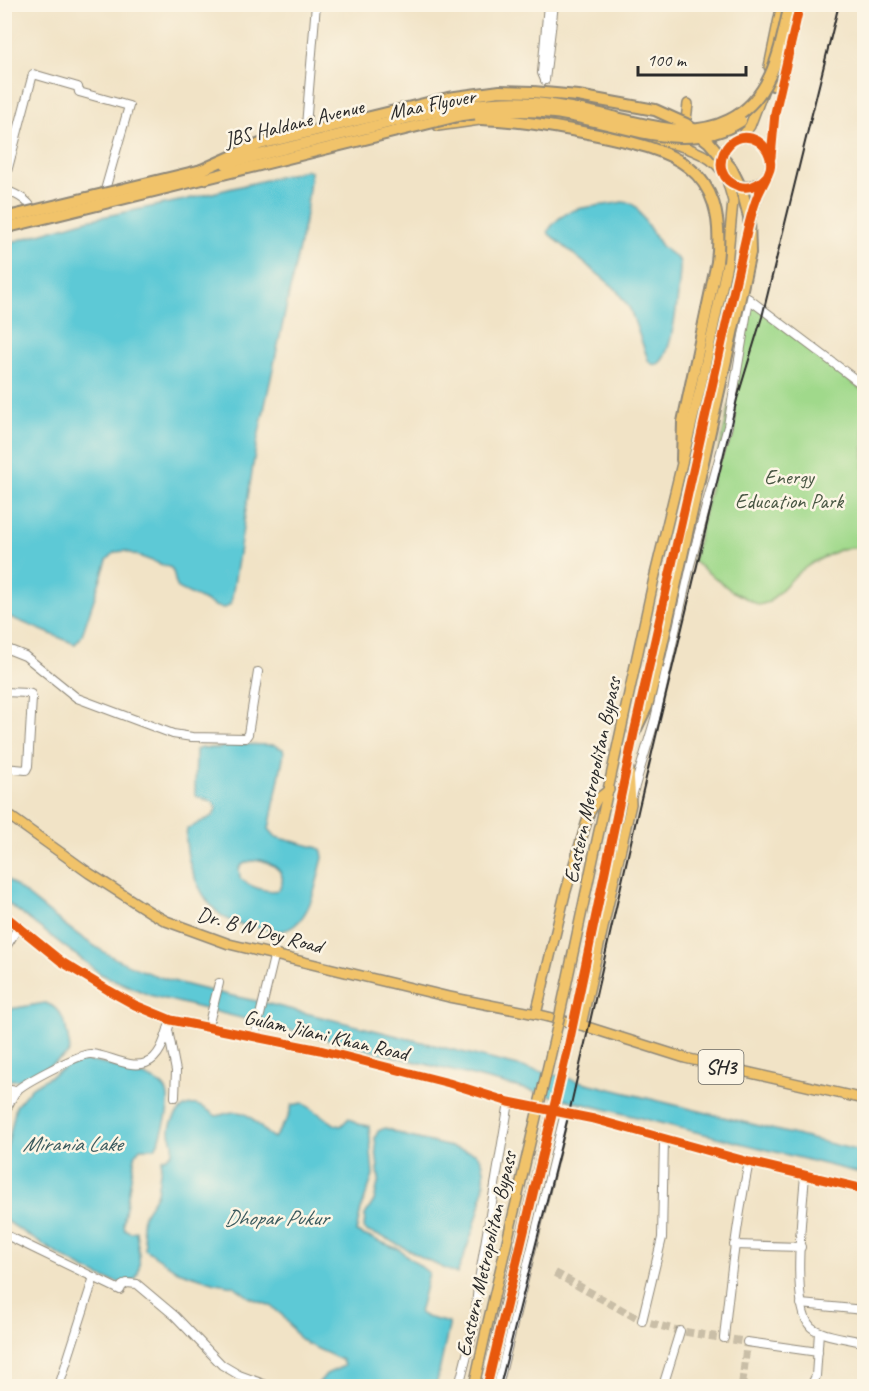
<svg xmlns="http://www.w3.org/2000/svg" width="869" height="1391" viewBox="0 0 869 1391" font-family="Caveat,sans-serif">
<rect width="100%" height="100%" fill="#fcf5e5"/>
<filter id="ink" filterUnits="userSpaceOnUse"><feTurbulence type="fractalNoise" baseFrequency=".0167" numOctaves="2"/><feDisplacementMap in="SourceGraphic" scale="12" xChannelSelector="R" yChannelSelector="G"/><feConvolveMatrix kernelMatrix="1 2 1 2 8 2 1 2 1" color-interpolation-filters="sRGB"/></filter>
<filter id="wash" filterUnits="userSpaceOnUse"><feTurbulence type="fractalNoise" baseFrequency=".008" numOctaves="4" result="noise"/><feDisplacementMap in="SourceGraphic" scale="24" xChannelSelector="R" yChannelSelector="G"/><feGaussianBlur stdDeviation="1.35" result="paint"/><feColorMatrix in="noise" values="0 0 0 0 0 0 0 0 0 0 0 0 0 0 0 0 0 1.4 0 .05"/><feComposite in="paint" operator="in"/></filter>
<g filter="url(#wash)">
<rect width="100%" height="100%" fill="#f1e3c6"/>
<!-- green -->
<polygon fill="#a0d98b" stroke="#66825b" stroke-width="1.5" points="754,304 864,392 864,547 841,549 814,562 799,572 769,602 759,605 732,591 693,561 733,391 750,307"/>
<!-- water -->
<g fill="#5dc9d6" stroke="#447a80" stroke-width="1.5" fill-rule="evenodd">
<path d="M306,170L311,172L305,220L256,447L231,603L225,608L217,607L178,588C173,581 176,574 171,568L125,551L115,552L107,560L84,629L81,637L75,644L5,615V244L87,220L184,200Z"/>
<path d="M622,202L630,203L636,207L661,246L679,260L680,264C680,278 673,382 649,362L630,309L615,288L549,234L548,231C567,202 593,209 622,202Z"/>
<path d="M228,744L274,745L283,749L284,753L269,829L276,837L319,848L322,851L323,858C317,879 313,910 295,925C284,934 273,931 260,928C250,926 238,925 229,920C202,907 182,858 187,829L213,816L217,809L213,802L198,797L195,794L196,750C207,744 219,753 228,744ZM261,860C275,865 289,873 279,890C266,893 250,887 240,878L239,868C245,861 252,861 261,860Z"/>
<path d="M4,877C35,900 64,927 96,947C144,979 209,991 265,1003L864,1152V1174L149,995L101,974L5,901Z"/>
<path d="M45,1003C66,1009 67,1032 70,1050L68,1054C49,1065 27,1085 5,1079V1010Z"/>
<path d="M81,1061C98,1061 155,1075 165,1089C174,1100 162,1137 155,1148H140L136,1153L134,1161L123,1224L124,1229L130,1232L136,1231C137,1244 143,1266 136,1278C121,1302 23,1231 5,1220V1157L16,1106L32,1087L71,1064Z"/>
<path d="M303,1103L336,1125L341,1126L349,1118L357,1124L369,1126L373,1176L361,1209L356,1232L398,1249L429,1273L419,1313L426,1317L449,1323V1326L436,1386H316L326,1374L344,1366L342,1360L307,1344L298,1337L283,1316L271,1306L249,1297L234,1286L216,1283L178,1271L145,1249C146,1240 142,1234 142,1226C141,1211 154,1203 157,1192C159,1181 160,1170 162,1159C167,1157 171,1155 173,1150C175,1143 170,1138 170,1132C169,1126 173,1120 176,1115C189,1098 202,1105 216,1116C222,1115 229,1112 235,1112C254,1112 259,1131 274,1138L288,1118L292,1105Z"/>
<path d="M385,1128L406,1136L475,1153C501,1168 465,1252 457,1274C432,1264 410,1250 385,1238C378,1234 370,1235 364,1229L365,1215L374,1201L379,1179L375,1138L378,1131Z"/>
</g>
</g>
<g filter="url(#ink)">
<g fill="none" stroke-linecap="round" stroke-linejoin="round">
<!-- minor-tunnel -->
<polyline stroke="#c9bea7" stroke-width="8" stroke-dasharray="8 4" stroke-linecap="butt" points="555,1273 642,1321 680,1331 747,1342 742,1386"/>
<defs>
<g id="minor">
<polyline points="545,80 542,73 548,4"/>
<polyline points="545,80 554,4"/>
<polyline points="306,126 316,4"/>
<polyline points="4,183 33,74 78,87 79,92 129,106 105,190"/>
<path d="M4,190C17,194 31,201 34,214"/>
<polyline points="746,297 864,386"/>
<polyline points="4,650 10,650 25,656 77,698 173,734 192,737 245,738 248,734 258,672"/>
<polyline points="4,692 28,693 31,694 32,698 28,766 26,770 4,768"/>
<polyline points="632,796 655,719 690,565 728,426 749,299"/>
<polyline points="4,915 62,962 108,990 135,1005 171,1020 320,1050 449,1083 509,1102 594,1119 749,1162 864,1189"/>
<polyline points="4,950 19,926"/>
<polyline points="210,1019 219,983"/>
<polyline points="168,1030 176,1071 175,1097"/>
<polyline points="255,1036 275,953"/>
<polyline points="4,1089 17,1091"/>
<path d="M4,1115C7,1108 12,1096 17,1090C26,1082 80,1053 91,1054C108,1055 129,1069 146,1063C162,1057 166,1034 171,1020"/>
<path d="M805,1175C803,1204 790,1308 811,1327C821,1336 850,1339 864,1342"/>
<polyline points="4,1234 120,1290 122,1286 127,1283 137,1284 175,1316 222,1365 239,1375 269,1386"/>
<polyline points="734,1245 801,1247"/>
<polyline points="801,1304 864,1310"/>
<polyline points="642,1321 662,1238 664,1138"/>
<path d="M724,1338C730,1278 737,1220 749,1162"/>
<polyline points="747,1342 818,1352"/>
<polyline points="59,1386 94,1277"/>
<polyline points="459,1386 474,1327 478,1286 509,1102"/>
<polyline points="498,1386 565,1113"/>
<polyline points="663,1386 680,1331"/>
<polyline points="811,1386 816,1376 819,1332"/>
</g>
<g id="major">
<polyline points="769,67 782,4"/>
<polyline points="509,117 548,118 573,121"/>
<polyline points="438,126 487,119"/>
<polyline points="685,128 688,104"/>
<path d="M645,137C669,143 707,149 722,171"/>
<polyline points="741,138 750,126 764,89"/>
<polyline points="771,155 775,113 800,4"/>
<polyline points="4,812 89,873 150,912 166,921 229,944 449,997 536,1014 581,1025 685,1058 864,1099"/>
<polyline points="596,845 653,583 700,389 727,264 733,201 727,180"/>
<path d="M610,846L634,733L745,242C749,225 753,208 759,193C762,185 768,176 770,168C775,143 745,128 728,145C704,169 740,204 767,176"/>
<polyline points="536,1014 565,894 589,814 597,799 609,790"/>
<polyline points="581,1025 631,804 629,770"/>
<polyline points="474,1386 486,1331"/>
<polyline points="487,1386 498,1333"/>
</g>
<g id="highway">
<polyline points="773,85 782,65 788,34"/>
<polyline points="682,460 683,422 717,262"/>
<polyline points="634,733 647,706 657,667"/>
</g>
</defs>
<!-- minor casing -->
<use href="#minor" stroke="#8e8778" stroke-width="10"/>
<!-- major casing -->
<use href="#major" stroke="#8e8778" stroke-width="12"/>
<!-- highway casing -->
<use href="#highway" stroke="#8e8778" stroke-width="14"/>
<!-- minor -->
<use href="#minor" stroke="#fff" stroke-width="8"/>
<!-- major -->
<use href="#major" stroke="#f1c36a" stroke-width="9"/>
<!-- highway -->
<use href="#highway" stroke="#f1c36a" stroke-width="10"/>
<!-- rail -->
<polyline stroke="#2b2b2b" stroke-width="2" points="500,1386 570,1109 639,807 737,399 762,317 839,4"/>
<defs>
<g id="major-bridge">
<polyline points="486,1331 559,1019 596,845"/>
<polyline points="498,1333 568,1048 610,846"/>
</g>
<g id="highway-bridge">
<path d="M480,119C519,120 555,127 593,134C673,150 728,165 717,262"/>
<path d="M226,164C271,151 317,141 363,129C424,114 487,95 551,105C572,108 593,112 613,117C651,126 691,139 729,120C773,98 780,48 790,4"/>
<polyline points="197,172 260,144 448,98 500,91 533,92 578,96 655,110 686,124 709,142 731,168 742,190 749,217 750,253 657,667"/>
<polyline points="4,218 202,170"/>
<path d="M4,228L462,115C493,111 523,109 554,113C615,120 683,158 741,121"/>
</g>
</defs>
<!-- major-bridge casing -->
<use href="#major-bridge" stroke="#8e8778" stroke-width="12" stroke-linecap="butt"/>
<!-- highway-bridge casing -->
<use href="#highway-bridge" stroke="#8e8778" stroke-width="14" stroke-linecap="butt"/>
<!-- major-bridge -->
<use href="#major-bridge" stroke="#f1c36a" stroke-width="9"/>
<!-- highway-bridge -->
<use href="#highway-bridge" stroke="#f1c36a" stroke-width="10"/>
<defs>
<g id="cycleway">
<polyline points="771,157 775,113 800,4"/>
<polyline points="4,915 62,962 108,990 135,1005 171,1020 320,1050 449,1083 509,1102 594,1119 749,1162 864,1189"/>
<path d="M487,1386L568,1048L634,733L739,267C745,243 749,217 758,195C762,186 767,178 770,169C771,165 771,160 769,155C767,149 764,145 758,141C727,123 704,175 738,186C750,190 759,185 767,176"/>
</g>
</defs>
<!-- cycleway casing -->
<use href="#cycleway" stroke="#fcf5e5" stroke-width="13"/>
<!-- cycleway -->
<use href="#cycleway" stroke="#e8590c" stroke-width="9"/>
</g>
</g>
<g text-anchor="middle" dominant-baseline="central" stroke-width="5" stroke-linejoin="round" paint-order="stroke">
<!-- shield labels -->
<rect fill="#fcf5e5" stroke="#6a6863" stroke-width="1.5" x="698.5" y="1050" width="45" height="34" rx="4.5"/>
<g font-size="20" font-weight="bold" fill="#2b2b2b">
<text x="721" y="1067">SH3</text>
</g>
<!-- street labels -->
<g font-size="21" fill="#2b2b2b" stroke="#fcf5e5">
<text transform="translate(432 104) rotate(-11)">Maa Flyover</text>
<text transform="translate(294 123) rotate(-14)">JBS Haldane Avenue</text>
<text transform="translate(592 780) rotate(-78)">Eastern Metropolitan Bypass</text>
<text transform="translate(260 930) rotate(15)">Dr. B N Dey Road</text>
<text transform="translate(326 1035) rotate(13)">Gulam Jilani Khan Road</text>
<text transform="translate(486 1254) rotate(-77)">Eastern Metropolitan Bypass</text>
</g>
<!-- park labels -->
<g font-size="21" fill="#485643" stroke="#fcf5e5">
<text x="789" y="477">Energy<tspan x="789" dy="24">Education Park</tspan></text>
</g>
<!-- water labels -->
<g font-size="22" font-style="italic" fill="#3a5a5e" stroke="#fcf5e5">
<text x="72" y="1144">Mirania Lake</text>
<text x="276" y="1218">Dhopar Pukur</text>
</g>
</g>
<!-- margin -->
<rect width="869" height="1391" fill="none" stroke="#fcf5e5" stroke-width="24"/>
<!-- scale -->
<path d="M638 66v9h108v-9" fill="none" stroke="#2b2b2b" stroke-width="3"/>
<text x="647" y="66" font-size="18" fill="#2b2b2b" stroke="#fcf5e5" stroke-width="4.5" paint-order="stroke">100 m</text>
</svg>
